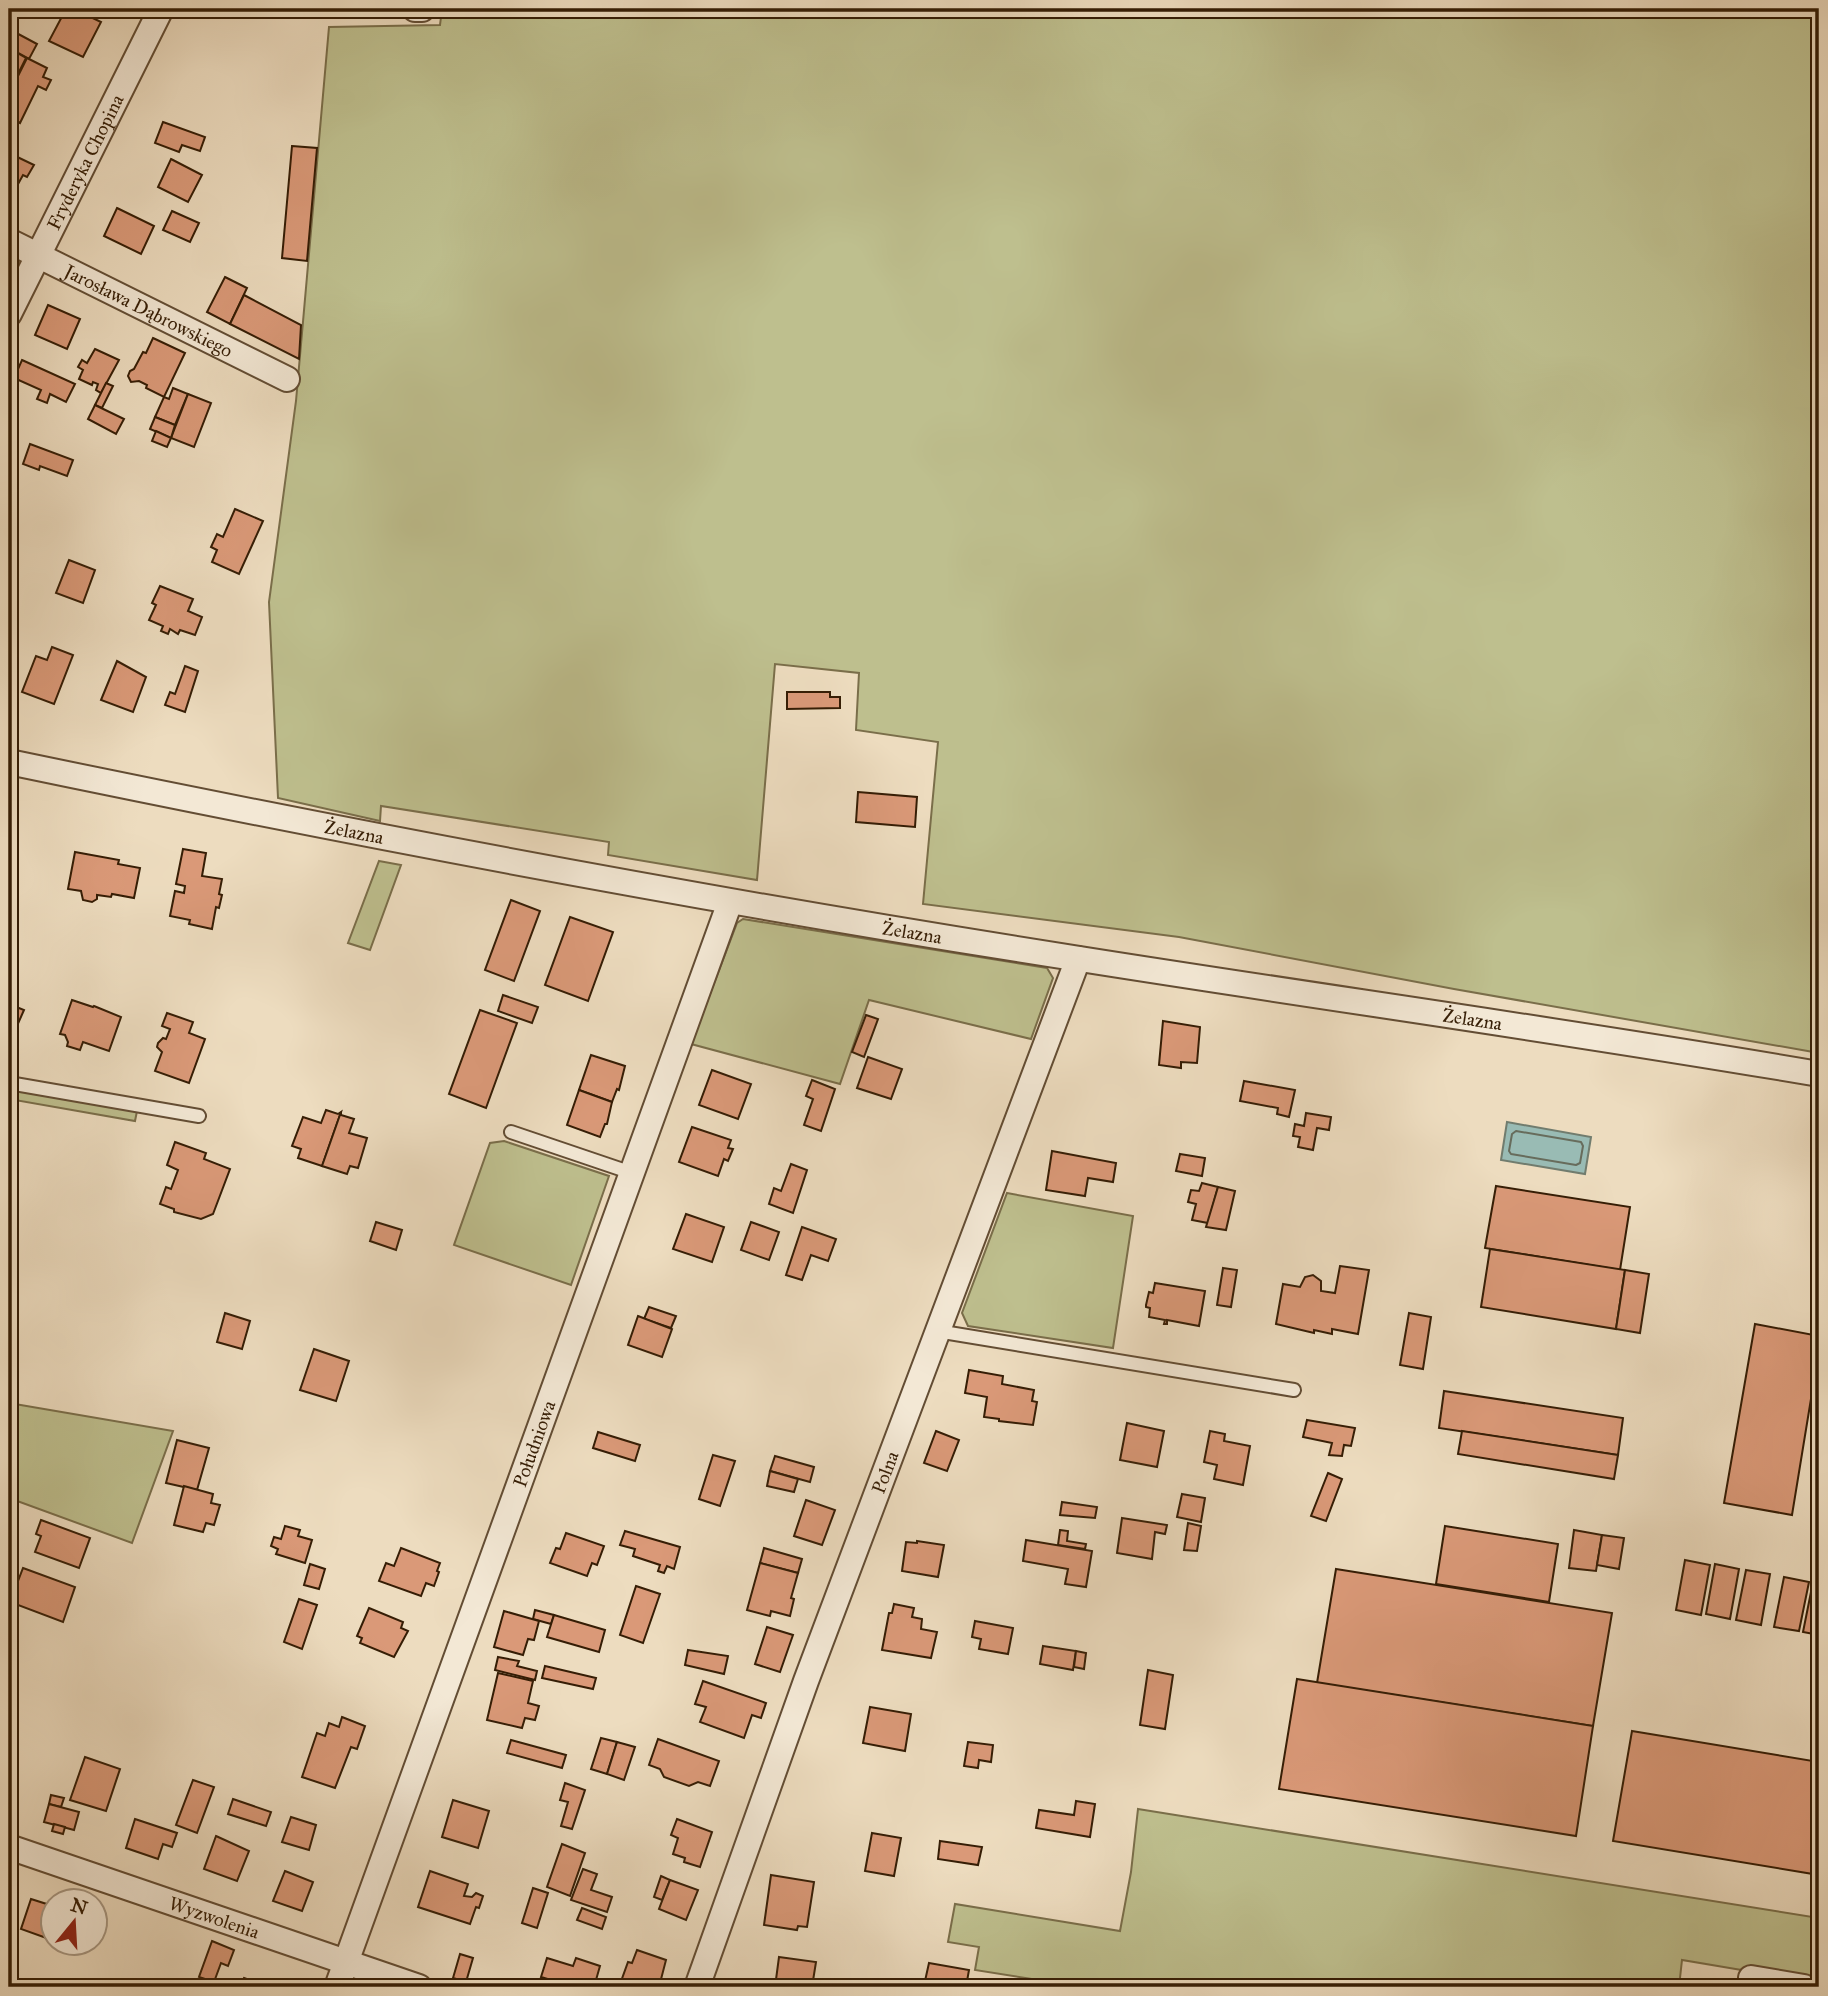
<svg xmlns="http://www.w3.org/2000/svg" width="1828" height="1996" viewBox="0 0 1828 1996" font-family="'IM FELL Great Primer',serif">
<rect width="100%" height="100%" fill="#eddcbf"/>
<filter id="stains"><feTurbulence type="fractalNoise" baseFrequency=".00286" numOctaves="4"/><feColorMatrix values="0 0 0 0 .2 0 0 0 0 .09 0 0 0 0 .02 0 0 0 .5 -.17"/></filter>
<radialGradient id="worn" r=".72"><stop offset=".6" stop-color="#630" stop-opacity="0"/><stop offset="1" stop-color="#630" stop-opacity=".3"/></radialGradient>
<!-- green -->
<g fill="#bebf8e" stroke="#7a6e4a" stroke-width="2">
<polygon points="442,9 1819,9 1819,1053 1454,989 1179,937 923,904 938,742 856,730 859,673 775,664 757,880 608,855 609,842 381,806 380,821 278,798 269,602 296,401 329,27 440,25"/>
<polygon points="379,861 401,865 370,950 348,943"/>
<polygon points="743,919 1047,968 1053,978 1031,1039 869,1000 840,1084 691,1044 737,923"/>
<polygon points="9,1089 137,1111 135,1121 9,1099"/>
<polygon points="504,1141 609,1176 571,1285 454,1245 490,1143"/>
<polygon points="1007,1193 1133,1216 1113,1348 968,1326 962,1313"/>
<polygon points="9,1403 173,1431 132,1543 9,1498"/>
<polygon points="1138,1809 1819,1918 1819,1983 1682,1960 1679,1987 1044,1987 1045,1981 975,1970 979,1947 948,1942 955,1904 1120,1931 1131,1872"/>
</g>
<!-- water -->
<polygon fill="#99bbb4" stroke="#717c6e" stroke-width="2" points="1507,1122 1591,1137 1585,1174 1501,1160"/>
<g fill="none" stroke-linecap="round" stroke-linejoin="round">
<!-- shore -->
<polygon stroke="#676c5c" stroke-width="2" points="1516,1131 1581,1142 1583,1146 1580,1163 1576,1165 1511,1154 1509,1151 1512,1134"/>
</g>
<!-- building -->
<g fill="#da9978" stroke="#351d05" stroke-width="2">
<polygon points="66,9 74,9 101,22 83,57 49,41"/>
<polygon points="9,29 37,44 29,59 9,48"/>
<polygon points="12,50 26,58 9,92 9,58"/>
<polygon points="27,58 47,68 43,77 51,80 46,90 38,86 20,123 9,117 9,94"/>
<polygon points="163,122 205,137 200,151 182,145 179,152 155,143"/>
<polygon points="292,146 317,148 307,261 282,258"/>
<polygon points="9,153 34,165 27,177 23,175 12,195 9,194"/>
<polygon points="171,159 202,175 188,202 158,187"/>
<polygon points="117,208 154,226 141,254 104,236"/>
<polygon points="172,211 199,223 190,242 163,230"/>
<polygon points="225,277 247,288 230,324 207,312"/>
<polygon points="244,295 301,325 299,359 230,324"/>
<polygon points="48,305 80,319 67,349 35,335"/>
<polygon points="153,338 185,353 164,397 146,388 147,385 139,381 131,382 128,376 130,371 134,369 143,352 146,353"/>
<polygon points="95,349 119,360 101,393 96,390 98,384 93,382 92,385 79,379 83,370 78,367 82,360 87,363"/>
<polygon points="22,360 75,384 66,402 50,394 47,403 37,399 41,390 14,378"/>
<polygon points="106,383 113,386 102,408 95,405"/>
<polygon points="173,388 188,394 175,425 155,417 164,397 169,399"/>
<polygon points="188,394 211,403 194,447 171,438"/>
<polygon points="95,405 124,419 116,434 88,419"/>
<polygon points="155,417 175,425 171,438 150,429"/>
<polygon points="156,431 171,438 167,447 152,441"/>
<polygon points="30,444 73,460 67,476 40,466 39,470 23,464"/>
<polygon points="235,509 263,521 239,574 212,562 217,550 211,547 217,534 223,537"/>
<polygon points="69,560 95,570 83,603 56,593"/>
<polygon points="160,586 193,599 188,611 202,617 195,635 180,630 178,634 170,629 168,634 161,631 163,626 149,620 156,605 152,603"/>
<polygon points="52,647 73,655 54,704 22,692 36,656 47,660"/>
<polygon points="117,661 146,677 133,712 101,700"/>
<polygon points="185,666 198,671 185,712 165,705 170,692 175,694"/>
<polygon points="787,692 830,692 830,697 840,697 840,708 787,709"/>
<polygon points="858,792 917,797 915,827 856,822"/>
<polygon points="183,849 206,853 202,876 222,879 219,894 222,895 219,908 216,907 212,929 189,924 190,920 170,916 175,891 184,893 185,886 176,884"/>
<polygon points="75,852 119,860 118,864 140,868 134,898 112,894 111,897 97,895 97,899 92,902 83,900 81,891 68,889"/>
<polygon points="511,900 540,911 514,981 485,970"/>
<polygon points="570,917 613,932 588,1001 545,985"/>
<polygon points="503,995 538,1007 532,1023 498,1011"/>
<polygon points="72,1000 93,1007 94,1006 121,1017 109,1051 83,1042 80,1050 67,1046 68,1042 65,1035 60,1034"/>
<polygon points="9,1004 24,1010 13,1035 9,1033"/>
<polygon points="480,1010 517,1023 486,1108 449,1094"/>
<polygon points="167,1013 193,1022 189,1033 205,1039 189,1083 155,1071 162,1052 157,1047 158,1043 163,1038 166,1039 170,1029 162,1026"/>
<polygon points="866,1015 878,1019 864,1057 852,1052"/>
<polygon points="1163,1021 1200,1027 1197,1063 1181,1062 1181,1068 1159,1065"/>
<polygon points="591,1055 625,1066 619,1090 617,1089 612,1102 579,1090"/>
<polygon points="868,1057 902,1069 891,1099 857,1088"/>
<polygon points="712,1070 751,1084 738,1119 699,1105"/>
<polygon points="812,1080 835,1089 821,1131 804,1125 813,1099 806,1096"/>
<polygon points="1244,1081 1295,1090 1289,1117 1277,1114 1278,1108 1240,1101"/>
<polygon points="579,1090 612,1102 607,1124 605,1124 600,1137 567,1125"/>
<polygon points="326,1110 338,1114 341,1112 322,1166 298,1158 301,1149 292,1146 303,1117 321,1123"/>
<polygon points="341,1112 341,1115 354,1119 349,1133 367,1138 358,1168 350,1166 347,1174 322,1166"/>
<polygon points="1306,1113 1331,1117 1329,1130 1317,1128 1313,1150 1298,1147 1300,1137 1293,1136 1295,1124 1304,1126"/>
<polygon points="692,1127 731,1140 728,1148 733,1149 728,1161 724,1159 718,1176 679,1162"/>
<polygon points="175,1142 206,1153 204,1159 230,1169 213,1214 201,1219 174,1212 174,1209 160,1204 166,1187 171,1189 178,1170 167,1165"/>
<polygon points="1052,1151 1116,1163 1113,1182 1088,1178 1085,1196 1046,1190"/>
<polygon points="1180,1154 1205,1158 1202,1176 1176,1171"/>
<polygon points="791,1164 807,1170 793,1213 769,1204 774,1188 781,1191"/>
<polygon points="1202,1183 1218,1187 1208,1223 1192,1220 1196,1204 1188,1202 1191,1190 1199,1191"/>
<polygon points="1496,1186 1630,1207 1620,1270 1485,1248"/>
<polygon points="1218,1187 1235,1191 1226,1230 1206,1227"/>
<polygon points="686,1214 724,1227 712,1262 673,1249"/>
<polygon points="376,1222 402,1230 396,1250 370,1241"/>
<polygon points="751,1222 779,1232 769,1260 741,1250"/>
<polygon points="802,1227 836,1239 828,1261 811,1255 802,1280 786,1275"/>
<polygon points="1490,1249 1625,1270 1616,1329 1481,1307"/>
<polygon points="1340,1266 1369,1270 1358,1334 1332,1329 1332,1334 1314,1330 1314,1333 1276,1324 1283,1284 1300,1287 1305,1277 1313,1275 1321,1281 1321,1291 1335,1293"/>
<polygon points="1223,1268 1237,1270 1231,1307 1217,1305"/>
<polygon points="1625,1270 1649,1274 1640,1333 1616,1329"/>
<polygon points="1155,1283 1205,1291 1199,1326 1167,1320 1167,1324 1164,1324 1165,1320 1149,1317 1150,1308 1146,1307 1146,1305 1149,1292 1153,1293"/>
<polygon points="649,1307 676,1316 671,1328 644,1319"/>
<polygon points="225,1313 250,1321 242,1349 217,1342"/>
<polygon points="1409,1313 1431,1317 1423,1369 1400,1365"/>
<polygon points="638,1316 672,1329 662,1357 628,1345"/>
<polygon points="1755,1324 1819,1336 1819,1350 1792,1515 1724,1503"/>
<polygon points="314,1349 349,1361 336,1401 300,1390"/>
<polygon points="969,1370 1003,1376 1002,1384 1034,1390 1032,1401 1037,1402 1033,1425 999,1421 999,1419 984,1417 987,1397 965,1393"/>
<polygon points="1444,1391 1623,1418 1618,1455 1439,1428"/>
<polygon points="1307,1420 1355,1428 1351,1446 1344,1445 1342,1456 1329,1455 1332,1443 1303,1437"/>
<polygon points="1127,1423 1164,1431 1157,1467 1120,1460"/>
<polygon points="936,1431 959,1440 947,1471 924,1463"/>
<polygon points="1210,1431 1225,1434 1224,1441 1250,1446 1243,1485 1214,1479 1217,1465 1204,1462"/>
<polygon points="1462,1431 1618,1455 1614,1479 1458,1454"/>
<polygon points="598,1432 640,1445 635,1461 593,1448"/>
<polygon points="177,1440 209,1448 197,1490 166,1483"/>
<polygon points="713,1455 735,1461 720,1506 699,1499"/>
<polygon points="775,1456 814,1467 810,1482 770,1471"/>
<polygon points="770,1471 798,1479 794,1492 767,1486"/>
<polygon points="1328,1473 1342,1479 1326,1521 1311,1516"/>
<polygon points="184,1486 213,1494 211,1503 220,1505 214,1525 206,1523 203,1532 174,1525"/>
<polygon points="1182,1494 1205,1498 1201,1522 1177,1517"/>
<polygon points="806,1500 835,1510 822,1545 794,1536"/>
<polygon points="1062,1502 1097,1507 1095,1518 1060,1515"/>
<polygon points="1122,1518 1167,1525 1165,1534 1155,1532 1152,1559 1117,1553"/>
<polygon points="41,1520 90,1538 79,1568 35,1552 41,1536 36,1534"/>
<polygon points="1188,1523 1201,1526 1197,1551 1184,1550"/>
<polygon points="285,1526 300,1530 298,1536 312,1540 305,1563 276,1554 278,1549 271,1546 274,1537 281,1539"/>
<polygon points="1445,1526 1558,1544 1549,1602 1436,1584"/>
<polygon points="1060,1530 1068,1531 1067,1541 1086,1544 1085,1549 1058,1545"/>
<polygon points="1574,1530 1602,1535 1596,1571 1569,1568"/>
<polygon points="625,1531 680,1547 674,1569 667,1566 664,1573 658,1571 660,1565 633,1556 635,1549 620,1545"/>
<polygon points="566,1533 604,1546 597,1565 592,1563 587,1576 550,1563 556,1548 560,1549"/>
<polygon points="1602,1535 1624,1538 1619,1569 1597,1565"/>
<polygon points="1026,1540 1092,1551 1086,1587 1065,1584 1068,1569 1023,1561"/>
<polygon points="917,1541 944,1545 938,1577 902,1571 906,1542 917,1543"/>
<polygon points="401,1548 440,1563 437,1571 439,1572 434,1586 426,1583 421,1596 379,1581 386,1563 394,1566"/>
<polygon points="764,1548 802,1559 798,1573 760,1563"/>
<polygon points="1685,1560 1710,1565 1701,1615 1676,1610"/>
<polygon points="760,1563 798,1573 791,1598 794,1599 790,1616 771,1611 770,1616 747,1610"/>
<polygon points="310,1564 325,1569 319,1589 304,1585"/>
<polygon points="1715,1564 1739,1569 1730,1619 1706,1614"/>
<polygon points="23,1568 75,1587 63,1622 10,1602"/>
<polygon points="1336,1569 1612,1613 1593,1726 1317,1683"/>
<polygon points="1746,1570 1770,1574 1761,1625 1736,1620"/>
<polygon points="1784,1577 1809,1582 1799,1631 1774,1627"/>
<polygon points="1813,1582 1819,1583 1819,1635 1803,1632"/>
<polygon points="636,1586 660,1594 643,1643 620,1635"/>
<polygon points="299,1599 317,1605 302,1649 284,1642"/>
<polygon points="894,1604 914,1608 912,1617 922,1619 921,1629 937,1632 931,1658 882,1650 889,1613 892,1613"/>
<polygon points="369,1608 403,1622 401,1628 408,1631 394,1657 360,1643 362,1638 357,1636"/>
<polygon points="535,1610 554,1615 551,1624 533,1619"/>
<polygon points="504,1611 539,1621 534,1640 528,1639 523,1655 494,1647"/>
<polygon points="554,1615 605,1630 599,1652 547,1637"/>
<polygon points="975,1621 1013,1628 1008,1654 979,1649 981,1639 972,1637"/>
<polygon points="767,1627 793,1635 780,1672 755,1664"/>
<polygon points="1043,1646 1076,1651 1073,1670 1040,1664"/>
<polygon points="688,1650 728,1656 724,1674 685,1665"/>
<polygon points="1076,1651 1086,1653 1084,1669 1074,1667"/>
<polygon points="498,1657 519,1661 517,1666 537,1671 535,1680 495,1670"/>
<polygon points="545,1666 596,1678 593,1689 542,1678"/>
<polygon points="1148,1670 1173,1675 1165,1729 1140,1725"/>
<polygon points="498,1673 533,1681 528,1703 539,1706 535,1720 525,1718 522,1728 487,1720"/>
<polygon points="1297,1679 1593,1726 1576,1836 1279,1789"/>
<polygon points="703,1681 766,1703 761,1718 752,1715 744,1738 700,1722 706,1707 695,1704"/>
<polygon points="870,1707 911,1714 905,1751 863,1743"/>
<polygon points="342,1717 365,1726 357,1749 351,1747 335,1788 302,1777 317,1733 325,1736 329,1723 339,1727"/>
<polygon points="1632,1731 1819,1762 1819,1875 1613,1841"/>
<polygon points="601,1738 617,1742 607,1774 591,1769"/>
<polygon points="658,1739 719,1761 710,1786 698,1782 689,1786 664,1777 660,1769 649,1765"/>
<polygon points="511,1740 566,1755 562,1768 507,1753"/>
<polygon points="617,1742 635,1747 624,1780 607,1774"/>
<polygon points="968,1742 993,1745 991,1762 979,1760 978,1768 964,1766"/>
<polygon points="85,1757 120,1769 106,1811 70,1800"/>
<polygon points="193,1780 214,1787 197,1833 176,1825"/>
<polygon points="565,1783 585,1790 572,1829 561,1826 568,1802 560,1800"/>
<polygon points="51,1795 64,1798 61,1807 49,1804"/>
<polygon points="233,1799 271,1812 266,1826 228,1814"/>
<polygon points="453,1800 489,1811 478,1848 442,1837"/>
<polygon points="1076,1801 1095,1804 1090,1837 1036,1828 1039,1810 1074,1815"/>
<polygon points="49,1804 79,1812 74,1830 44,1822"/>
<polygon points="291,1817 316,1825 309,1850 282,1842"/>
<polygon points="135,1819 177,1833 172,1847 163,1844 158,1859 126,1848"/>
<polygon points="677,1819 712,1832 700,1867 684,1862 685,1858 673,1854 678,1838 671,1835"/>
<polygon points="54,1824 65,1827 63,1834 52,1831"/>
<polygon points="872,1833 901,1838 894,1876 865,1871"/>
<polygon points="216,1836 249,1851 237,1881 204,1869"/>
<polygon points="940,1841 982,1847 978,1865 938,1859"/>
<polygon points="562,1844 585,1853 570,1896 547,1887"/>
<polygon points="583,1869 597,1874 591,1890 612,1897 607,1912 571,1900"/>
<polygon points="285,1871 313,1882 302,1911 273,1901"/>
<polygon points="430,1871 468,1884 464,1896 472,1897 476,1893 483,1896 479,1908 476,1907 470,1924 418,1907"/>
<polygon points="771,1875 814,1882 807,1927 798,1926 797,1930 764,1925"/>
<polygon points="661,1876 670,1880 662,1900 654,1897"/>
<polygon points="670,1880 698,1890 686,1920 659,1909"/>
<polygon points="533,1888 548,1893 537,1928 522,1923"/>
<polygon points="31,1899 50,1905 52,1903 52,1940 21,1929"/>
<polygon points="582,1908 606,1917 602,1929 577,1920"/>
<polygon points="212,1941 234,1950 228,1966 221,1963 214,1982 199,1977"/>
<polygon points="637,1950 666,1960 659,1987 619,1987 628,1962 632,1963"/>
<polygon points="460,1954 473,1958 466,1982 453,1978"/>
<polygon points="779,1957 816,1962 812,1987 775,1987"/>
<polygon points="547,1958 573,1966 576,1958 600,1966 594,1987 574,1987 541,1977"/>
<polygon points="929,1963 969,1970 966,1987 946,1985 946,1987 935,1987 935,1983 925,1981"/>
<polygon points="244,1978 269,1987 241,1987"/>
<polygon points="37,1981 53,1987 35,1987"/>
<polygon points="925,1981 935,1983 935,1987 924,1987"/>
</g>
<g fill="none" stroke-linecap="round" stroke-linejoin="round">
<defs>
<g id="lane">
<polyline points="9,1083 199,1116"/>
<polyline points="511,1132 632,1173"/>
<polyline points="937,1331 1294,1390"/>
</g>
<g id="street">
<polyline points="415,9 422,9"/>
<path id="s1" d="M9,241L287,379"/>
<path id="s2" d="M9,314L161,9"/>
<path id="s3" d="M9,762C364,836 721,903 1080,959C1326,998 1574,1032 1819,1074"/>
<path id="s4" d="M9,1847L419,1987"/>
<polyline points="1751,1978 1804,1987"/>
<path id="s5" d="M337,1987L730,902"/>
<path id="s6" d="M697,1987L806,1681L1078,959"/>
</g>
</defs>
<!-- lane casing -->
<use href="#lane" stroke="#634d34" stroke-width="16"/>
<!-- street casing -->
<use href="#street" stroke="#634d34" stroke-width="28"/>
<!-- lane -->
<use href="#lane" stroke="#f3e8d5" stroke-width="12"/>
<!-- street -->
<use href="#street" stroke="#f3e8d5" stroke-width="24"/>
</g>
<g text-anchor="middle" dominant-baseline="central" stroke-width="5" stroke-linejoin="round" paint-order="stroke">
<!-- street labels -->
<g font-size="19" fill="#351d05" stroke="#f3e8d5">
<text stroke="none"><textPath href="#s2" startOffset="170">Fryderyka Chopina</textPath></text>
<text stroke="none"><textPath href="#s1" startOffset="156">Jarosława Dąbrowskiego</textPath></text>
<text stroke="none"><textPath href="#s3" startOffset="352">Żelazna</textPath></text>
<text stroke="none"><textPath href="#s3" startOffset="919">Żelazna</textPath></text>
<text stroke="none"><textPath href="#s3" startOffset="1486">Żelazna</textPath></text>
<text stroke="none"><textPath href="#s5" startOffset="578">Południowa</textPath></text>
<text stroke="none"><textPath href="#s6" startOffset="548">Polna</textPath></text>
<text stroke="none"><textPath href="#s4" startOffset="217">Wyzwolenia</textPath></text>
</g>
</g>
<!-- margin -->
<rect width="1828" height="1996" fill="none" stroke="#eddcbf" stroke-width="35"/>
<rect x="10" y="10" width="1807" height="1975" fill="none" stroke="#351d05" stroke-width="3.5"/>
<rect x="18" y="18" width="1793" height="1961" fill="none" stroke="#351d05" stroke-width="2"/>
<!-- north arrow -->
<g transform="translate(74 1922) rotate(18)"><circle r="33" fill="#f3e8d5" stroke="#a79782" stroke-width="2"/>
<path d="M0-5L12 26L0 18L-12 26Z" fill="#8f2418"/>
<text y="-10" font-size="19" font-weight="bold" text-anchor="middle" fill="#351d05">N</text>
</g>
<rect width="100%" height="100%" filter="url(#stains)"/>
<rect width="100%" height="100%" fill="url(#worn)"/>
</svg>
